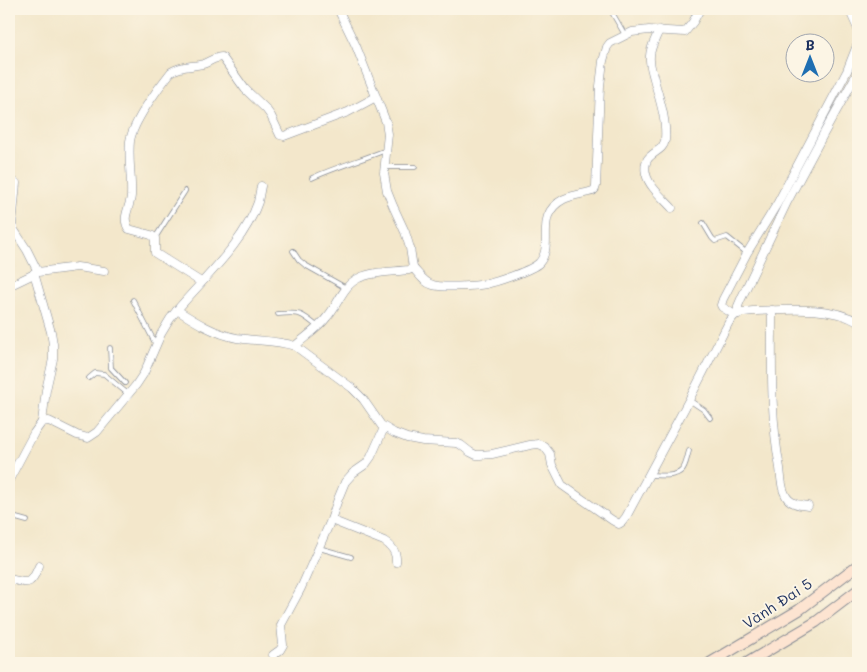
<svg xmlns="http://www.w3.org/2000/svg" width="867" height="672" viewBox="0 0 867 672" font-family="Mali,sans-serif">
<rect width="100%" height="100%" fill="#fcf5e5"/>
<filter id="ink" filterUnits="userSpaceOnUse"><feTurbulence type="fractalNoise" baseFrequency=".02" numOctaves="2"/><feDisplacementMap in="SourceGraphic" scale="10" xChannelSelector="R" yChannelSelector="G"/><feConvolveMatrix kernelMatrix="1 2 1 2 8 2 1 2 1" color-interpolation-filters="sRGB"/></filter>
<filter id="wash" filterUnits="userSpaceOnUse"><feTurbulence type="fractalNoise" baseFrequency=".0096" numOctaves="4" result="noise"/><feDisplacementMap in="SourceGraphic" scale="20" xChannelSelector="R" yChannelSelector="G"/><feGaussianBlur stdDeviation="1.12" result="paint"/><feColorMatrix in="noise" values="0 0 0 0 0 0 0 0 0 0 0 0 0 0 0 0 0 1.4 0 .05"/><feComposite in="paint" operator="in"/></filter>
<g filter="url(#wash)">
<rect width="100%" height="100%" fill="#f3e7cb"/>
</g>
<g filter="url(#ink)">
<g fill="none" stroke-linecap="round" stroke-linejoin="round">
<defs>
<g id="lane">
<polyline points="610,9 625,35"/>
<polyline points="690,9 697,15"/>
<polyline points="384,167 415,167"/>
<path d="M312,178C336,167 361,160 386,150"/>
<polyline points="703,223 712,238 715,241 727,237 747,253"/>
<polyline points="155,238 185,191"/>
<polyline points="293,251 299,260 305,265 346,288"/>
<polyline points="133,300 156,345"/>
<path d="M278,314C300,312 301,313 318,327"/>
<polyline points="110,348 111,368 125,383"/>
<polyline points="89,378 95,373 104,374 128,394"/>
<polyline points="689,400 704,410 710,418"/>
<path d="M649,475C658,475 675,478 682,470C686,466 687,457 689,451"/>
<polyline points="9,516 27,521"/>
<polyline points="319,548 351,557"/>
</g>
<g id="street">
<polyline points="338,9 356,46 386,122 388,134 384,173 387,191 393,206 405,232 410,248 413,268"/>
<polyline points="849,9 858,29"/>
<path d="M659,30C656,38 650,48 650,56C649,63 652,71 654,79C659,98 667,120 665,140C663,155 641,151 646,174C649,187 663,198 672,208"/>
<polyline points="16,183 12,225 14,230 27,250 38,272"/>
<polyline points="34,273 51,332 53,344 53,359 46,390 42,422"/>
<path d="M201,282L155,253V238L151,235L129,229C121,218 130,208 131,196C132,178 128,160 130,141C133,122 158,88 171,72C181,65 192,67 203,64C209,62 215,57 222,57L245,89L266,109L271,116L280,135L284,136L348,112L376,97"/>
<polyline points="9,286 38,272 77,267 104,271"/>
<path d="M177,310C205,277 244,243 258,202C259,197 260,191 261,186"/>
<path d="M772,310C772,363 770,416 780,468C781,476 781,487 785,494C789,504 799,505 808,506"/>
<polyline points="738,314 738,306 741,299 787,202 824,133 858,72"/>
<polyline points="735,315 722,307 721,305 723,299 747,253 777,204 847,71 858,43"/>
<path d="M295,346C306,336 319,328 327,317C338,305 343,285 359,278C374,271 393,272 409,270L413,268C419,274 424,283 433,285C441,288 477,286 486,284C497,282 532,270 539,263C556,244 532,216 564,199C572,195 583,194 593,191L595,189L596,186L600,86L603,61L607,47L610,43L632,32L649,30L685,32L693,22L700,9"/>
<path d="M9,480L34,433L42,422L49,421L77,435L88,438L97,432L136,385L144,373L161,334L170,319L177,310C196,322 215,334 237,338C256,341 276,340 295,346L352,388L363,399L381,425L394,433L407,438L423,441L456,443L461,445L470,452L476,455H480L492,454L530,445L538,444L544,446L550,454L552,465L562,485L612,520L619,524L622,522L626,517L689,400L729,322L735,315L744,312L753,311C785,310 830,305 858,322"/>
<path d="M331,520L384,541C392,546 397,552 396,562"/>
<path d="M9,579C29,583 30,587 39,566"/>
<polyline points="273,655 280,650 283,645 281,625 301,588 331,520 338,499 345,482 353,473 366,464 371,457 384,428"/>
</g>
<g id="secondary">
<polyline points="710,663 799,610 858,565"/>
<polyline points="747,663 816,622 858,590"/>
</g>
</defs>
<!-- lane casing -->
<use href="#lane" stroke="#878b94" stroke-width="5.5"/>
<!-- street casing -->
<use href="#street" stroke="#878b94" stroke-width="9"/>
<!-- secondary casing -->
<use href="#secondary" stroke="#878b94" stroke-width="12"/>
<!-- lane -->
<use href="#lane" stroke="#fff" stroke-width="4"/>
<!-- street -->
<use href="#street" stroke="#fff" stroke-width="8"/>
<!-- secondary -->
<use href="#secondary" stroke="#fde4d1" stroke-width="10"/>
</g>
</g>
<g text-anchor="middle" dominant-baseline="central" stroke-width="4" stroke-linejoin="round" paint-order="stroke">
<!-- street labels -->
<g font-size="15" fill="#1b2f5e" stroke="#fcf5e5">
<text transform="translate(777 603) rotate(-33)">Vành Đai 5</text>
</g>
</g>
<!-- margin -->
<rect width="867" height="672" fill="none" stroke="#fcf5e5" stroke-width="30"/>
<!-- north arrow -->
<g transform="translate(810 58)"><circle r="24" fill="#fcf5e5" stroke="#a2a6af"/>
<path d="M0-4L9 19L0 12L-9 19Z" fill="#1f6fb2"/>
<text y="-8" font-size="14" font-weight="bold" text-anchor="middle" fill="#1b2f5e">B</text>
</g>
</svg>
